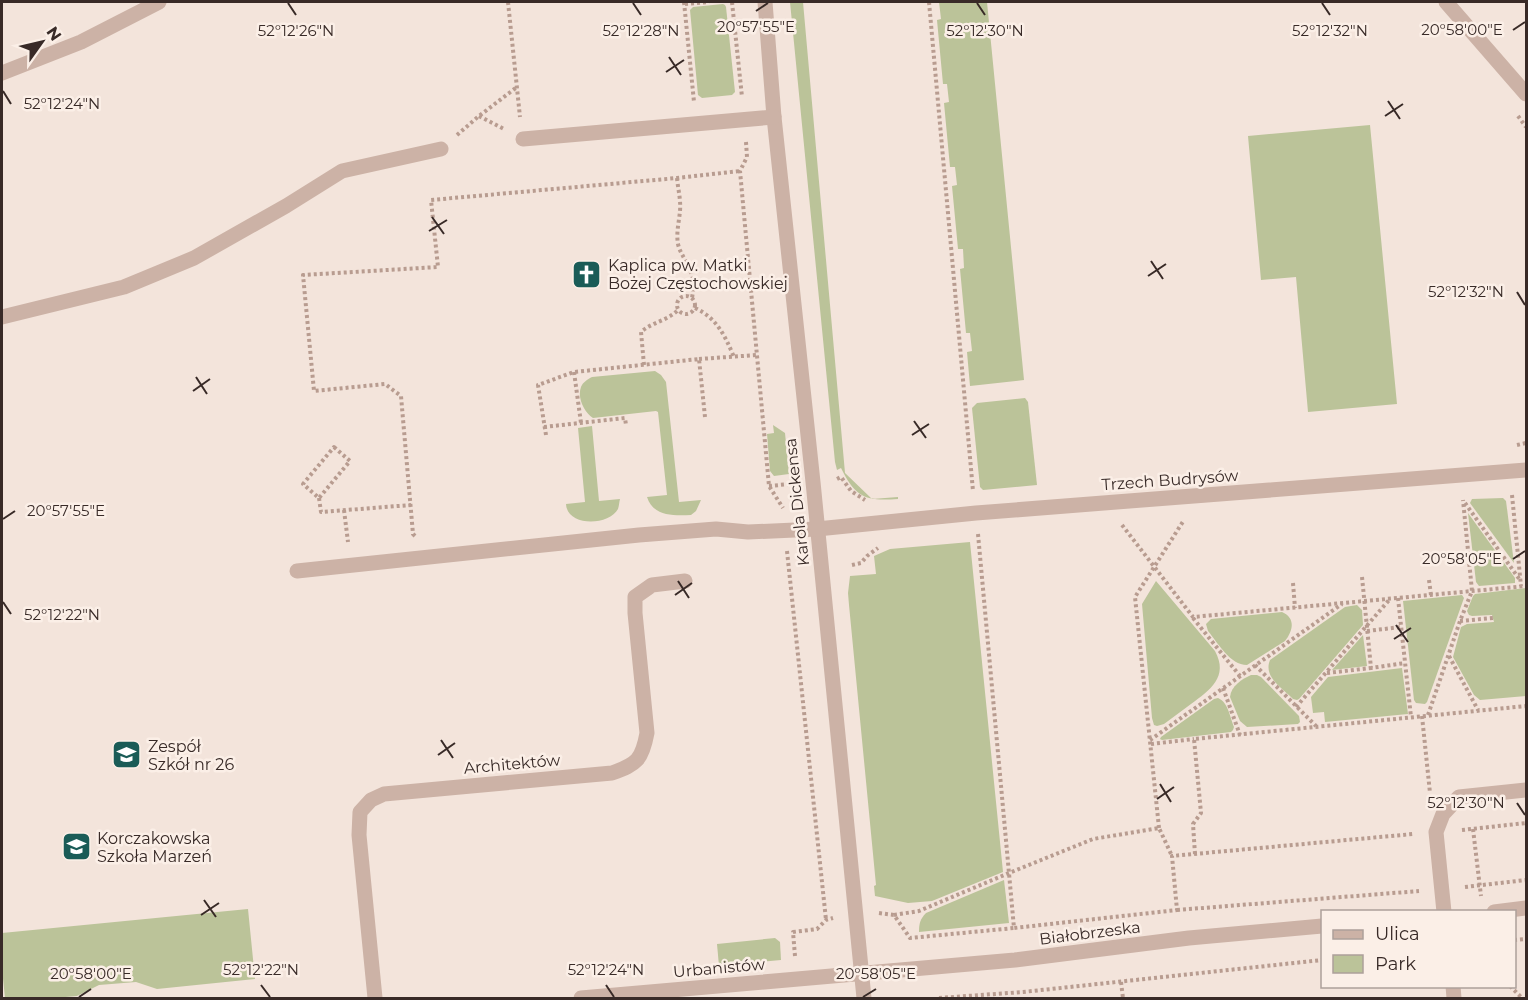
<svg xmlns="http://www.w3.org/2000/svg" width="1528" height="1000" viewBox="0 0 1528 1000" font-family="Montserrat,sans-serif">
<rect width="100%" height="100%" fill="#f3e4db"/>
<!-- green -->
<g fill="#bbc399">
<path d="M790,2H803L845,473L872,499L898,497V499C867,501 856,499 841,468L837,470L835,462Z"/>
<polygon points="939,2 987,2 1024,380 970,386 967,352 972,351 970,333 966,333 960,269 964,268 963,249 958,249 952,186 957,185 955,167 950,167 944,103 949,102 947,84 943,84 937,20 941,19"/>
<polygon points="723,4 725,5 726,7 735,92 732,95 702,98 698,95 690,10 693,7"/>
<polygon points="1370,125 1397,404 1308,412 1296,277 1261,280 1248,136"/>
<path d="M655,371L661,375L666,382L679,502L701,500L696,511L691,515C673,516 653,516 647,497L667,495L658,412L656,411L593,418C584,412 577,398 581,387C583,382 588,379 592,377Z"/>
<polygon points="1025,398 1028,402 1037,485 983,490 980,487 972,408 977,403"/>
<polygon points="773,425 785,433 789,474 774,476 770,471 767,434 774,433"/>
<path d="M592,426L599,501L620,499C619,503 619,506 618,509C609,526 567,527 566,504L585,502L578,428Z"/>
<polygon points="1503,498 1506,501 1514,563 1470,503 1472,499"/>
<polygon points="1468,513 1515,578 1515,583 1479,586 1476,582"/>
<polygon points="970,542 1003,872 932,901 908,903 875,896 874,886 876,885 849,605 848,593 850,576 876,574 874,556 890,549"/>
<path d="M1156,581L1215,651C1229,677 1210,690 1191,704C1182,711 1173,717 1164,724L1157,726L1154,725L1152,718L1142,604Z"/>
<polygon points="1526,588 1526,696 1480,700 1474,695 1453,657 1461,627 1467,624 1494,622 1492,615 1472,616 1469,615 1467,611 1473,596 1475,594"/>
<polygon points="1462,595 1464,598 1427,702 1425,704 1416,703 1414,700 1403,601"/>
<path d="M1357,605L1362,610L1363,625L1299,699L1297,700L1293,699C1282,688 1263,677 1270,660L1345,607Z"/>
<path d="M1282,612C1296,618 1293,631 1285,641L1247,665C1230,665 1218,643 1208,631L1206,624L1211,619Z"/>
<polygon points="1363,635 1367,666 1332,670"/>
<polygon points="1402,668 1408,714 1325,722 1324,712 1313,713 1311,697 1328,677"/>
<path d="M1251,675H1257L1261,677L1299,716L1300,722L1298,724L1247,727L1240,721L1230,697C1231,686 1242,679 1251,675Z"/>
<path d="M1218,698C1228,702 1230,717 1234,727L1233,730L1231,732L1162,740L1160,739L1161,737L1214,699Z"/>
<path d="M1004,880L1009,923L919,932C919,924 920,919 926,913Z"/>
<polygon points="248,909 255,979 157,989 136,982 99,985 77,996 54,998 5,998 2,969 2,933"/>
<polygon points="775,938 780,942 781,960 719,966 717,944"/>
</g>
<g fill="none" stroke-linecap="round" stroke-linejoin="round">
<!-- path -->
<g stroke="#b89c90" stroke-width="4" stroke-dasharray="3 3" stroke-linecap="butt">
<polyline points="508,2 520,117"/>
<polyline points="684,2 694,102"/>
<polyline points="732,2 742,97"/>
<polyline points="929,2 973,491"/>
<polyline points="685,4 709,2"/>
<polyline points="479,116 504,129"/>
<polyline points="1518,116 1526,127"/>
<polyline points="457,135 479,116 517,87"/>
<polyline points="746,142 747,157 740,171 769,486 783,508"/>
<path d="M677,178C678,189 681,200 680,211C679,222 676,233 678,244C680,253 685,258 688,266C694,276 694,286 692,298"/>
<circle cx="686" cy="305" r="9"/>
<path d="M695,308C717,318 725,336 734,357"/>
<polyline points="699,359 757,355"/>
<path d="M644,365L641,332C652,322 667,321 678,310"/>
<polyline points="574,372 581,423"/>
<polyline points="544,427 625,418 626,425"/>
<polyline points="546,435 538,385 574,372 699,359 705,417"/>
<polyline points="1517,445 1526,443"/>
<polygon points="334,447 350,461 319,498 303,484"/>
<polyline points="837,479 841,477 851,491 865,500"/>
<polyline points="769,486 790,484"/>
<polyline points="1512,495 1521,586"/>
<polyline points="319,498 321,512 411,505"/>
<polyline points="1465,503 1520,580"/>
<polyline points="344,510 348,542"/>
<polyline points="1122,525 1193,617 1526,586"/>
<polyline points="978,534 1014,928 1177,910 1172,856 1413,834"/>
<polyline points="415,536 413,534 401,396 385,384 314,391 303,275 438,267 431,200 677,178 740,171"/>
<polyline points="787,551 826,920"/>
<polyline points="852,565 861,563 867,556 878,548"/>
<polyline points="1362,577 1371,668 1405,663"/>
<polyline points="1429,580 1431,595"/>
<polyline points="1293,583 1295,608"/>
<polyline points="1398,598 1411,717"/>
<polyline points="1193,618 1240,676"/>
<polyline points="1460,621 1493,618"/>
<polyline points="1367,631 1401,627"/>
<polyline points="1449,656 1478,710"/>
<polyline points="1255,665 1316,726"/>
<polyline points="1327,673 1371,668"/>
<polyline points="1223,688 1240,735"/>
<polyline points="1296,707 1390,599"/>
<polyline points="1428,715 1460,621 1472,591 1463,500"/>
<polyline points="1422,716 1430,793"/>
<polyline points="1150,740 1342,604"/>
<polyline points="1151,744 1194,739"/>
<polyline points="1159,828 1135,597 1184,520"/>
<polyline points="1473,829 1481,896"/>
<polyline points="1462,830 1526,823"/>
<polyline points="1195,854 1193,824 1201,813 1194,739 1526,706"/>
<polyline points="1465,887 1526,880"/>
<polyline points="1177,910 1419,891"/>
<polyline points="879,913 894,915 910,938 1014,928"/>
<polyline points="894,915 919,911 1009,873 1093,839 1159,828 1172,856"/>
<polyline points="1514,940 1526,939"/>
<polyline points="795,956 793,932 817,929 826,920 833,918"/>
<polyline points="1121,982 1123,998"/>
<polyline points="1510,986 1522,998"/>
<polyline points="939,998 1023,992 1322,960"/>
</g>
<!-- minor -->
<g stroke="#ccb2a6" stroke-width="15">
<polyline points="765,2 774,117 813,482 864,998"/>
<polyline points="1446,2 1526,94"/>
<polyline points="2,73 81,42 159,2"/>
<polyline points="523,139 774,117"/>
<polyline points="2,317 124,287 194,258 286,206 342,171 441,149"/>
<polyline points="297,571 639,535 716,529 748,532 817,529 976,513 1526,470"/>
<polyline points="1444,912 1436,832 1443,814 1459,797 1526,790"/>
<polyline points="1494,912 1526,908"/>
<polyline points="1453,986 1454,998"/>
<path d="M375,998L359,835L360,812L371,800L384,794L612,773C637,764 642,760 647,733L635,613V597L652,585L685,581"/>
<polyline points="581,998 1015,960 1189,938 1322,926"/>
</g>
</g>
<!-- ticks -->
<path fill="none" stroke="#382a27" stroke-width="2" d="M288,3L296,15M633,3L641,15M977,3L985,15M1322,3L1330,15M756,11L768,3M1513,30L1525,22M669,57L681,75M666,72L684,60M3,91L11,104M1388,101L1400,119M1385,116L1403,104M432,217L444,234M429,231L447,220M1151,261L1163,279M1148,276L1166,264M1517,292L1525,305M196,377L207,394M193,391L210,379M914,421L926,438M912,435L929,424M3,519L15,511M1513,559L1525,551M678,581L689,598M675,595L692,583M3,602L11,614M1396,625L1408,642M1394,639L1411,628M441,740L453,758M438,755L455,743M1160,784L1171,802M1157,799L1174,787M1517,803L1525,815M204,900L216,917M201,915L219,903M261,985L270,997M606,985L614,997M79,997L91,989M863,997L876,989"/>
<!-- icons -->
<defs>
<symbol id="church-square" viewBox="-11 -11 22 22"><rect x="-9" y="-9" width="18" height="18" rx="4" fill="#1a5c57" stroke="#fbefe7"/><path d="M-1.2-6h2.4v3.5h3.3v2.4h-3.3V6h-2.4V-.1h-3.3v-2.4h3.3Z" fill="#fff"/></symbol>
<symbol id="school-square" viewBox="-11 -11 22 22"><rect x="-9" y="-9" width="18" height="18" rx="4" fill="#1a5c57" stroke="#fbefe7"/><path d="M0-5L7-2L0 1L-7-2ZM-4 1L0 2.5L4 1V4Q0 6-4 4Z" fill="#fff"/></symbol>
</defs>
<g fill-rule="evenodd">
<use href="#church-square" x="570" y="258" width="33" height="33"/>
<use href="#school-square" x="110" y="738" width="33" height="33"/>
<use href="#school-square" x="60" y="830" width="33" height="33"/>
</g>
<g text-anchor="middle" dominant-baseline="central" stroke-width="5" stroke-linejoin="round" paint-order="stroke">
<!-- poi labels -->
<g font-size="16" fill="#382a27" stroke="#fbefe7" text-anchor="start">
<text x="608" y="265">Kaplica pw. Matki<tspan x="608" dy="18">Bożej Częstochowskiej</tspan></text>
<text x="148" y="746">Zespół<tspan x="148" dy="18">Szkół nr 26</tspan></text>
<text x="97" y="838">Korczakowska<tspan x="97" dy="18">Szkoła Marzeń</tspan></text>
</g>
<!-- street labels -->
<g font-size="16" fill="#382a27" stroke="#fbefe7">
<text transform="translate(1170 480) rotate(-4)">Trzech Budrysów</text>
<text transform="translate(797 502) rotate(-96)">Karola Dickensa</text>
<text transform="translate(512 764) rotate(-5)">Architektów</text>
<text transform="translate(1090 933) rotate(-7)">Białobrzeska</text>
<text transform="translate(719 968) rotate(-5)">Urbanistów</text>
</g>
</g>
<g font-size="15" text-anchor="middle" fill="#382a27" stroke="#fbefe7" stroke-width="5" stroke-linejoin="round" paint-order="stroke">
<text x="756" y="32">20°57'55"E</text>
<text x="1462" y="35">20°58'00"E</text>
<text x="296" y="36">52°12'26"N</text>
<text x="641" y="36">52°12'28"N</text>
<text x="1330" y="36">52°12'32"N</text>
<text x="985" y="36">52°12'30"N</text>
<text x="62" y="109">52°12'24"N</text>
<text x="1466" y="297">52°12'32"N</text>
<text x="66" y="516">20°57'55"E</text>
<text x="1462" y="564">20°58'05"E</text>
<text x="62" y="620">52°12'22"N</text>
<text x="1466" y="808">52°12'30"N</text>
<text x="261" y="975">52°12'22"N</text>
<text x="606" y="975">52°12'24"N</text>
<text x="91" y="979">20°58'00"E</text>
<text x="876" y="979">20°58'05"E</text>
</g>
<!-- border -->
<rect width="1528" height="1000" fill="none" stroke="#382a27" stroke-width="6"/>
<!-- legend -->
<rect x="1321" y="910" width="195" height="78" fill="#fbefe7" stroke="#ada09a" stroke-width="1.5"/>
<rect x="1333" y="930" width="30" height="9" fill="#ccb2a6" stroke="#ada09a" stroke-width="1.5"/>
<text x="1375" y="940" font-size="18" fill="#382a27">Ulica</text>
<rect x="1333" y="955" width="30" height="18" fill="#bbc399" stroke="#ada09a" stroke-width="1.5"/>
<text x="1375" y="970" font-size="18" fill="#382a27">Park</text>
<!-- north arrow -->
<g transform="translate(42 42) rotate(56)" stroke="#fbefe7" stroke-width="4.5" paint-order="stroke">
<path d="M0-4.5L10 22L0 15L-10 22Z" fill="#382a27"/>
<text y="-9" font-size="16" font-weight="bold" text-anchor="middle" fill="#382a27">N</text>
</g>
</svg>
